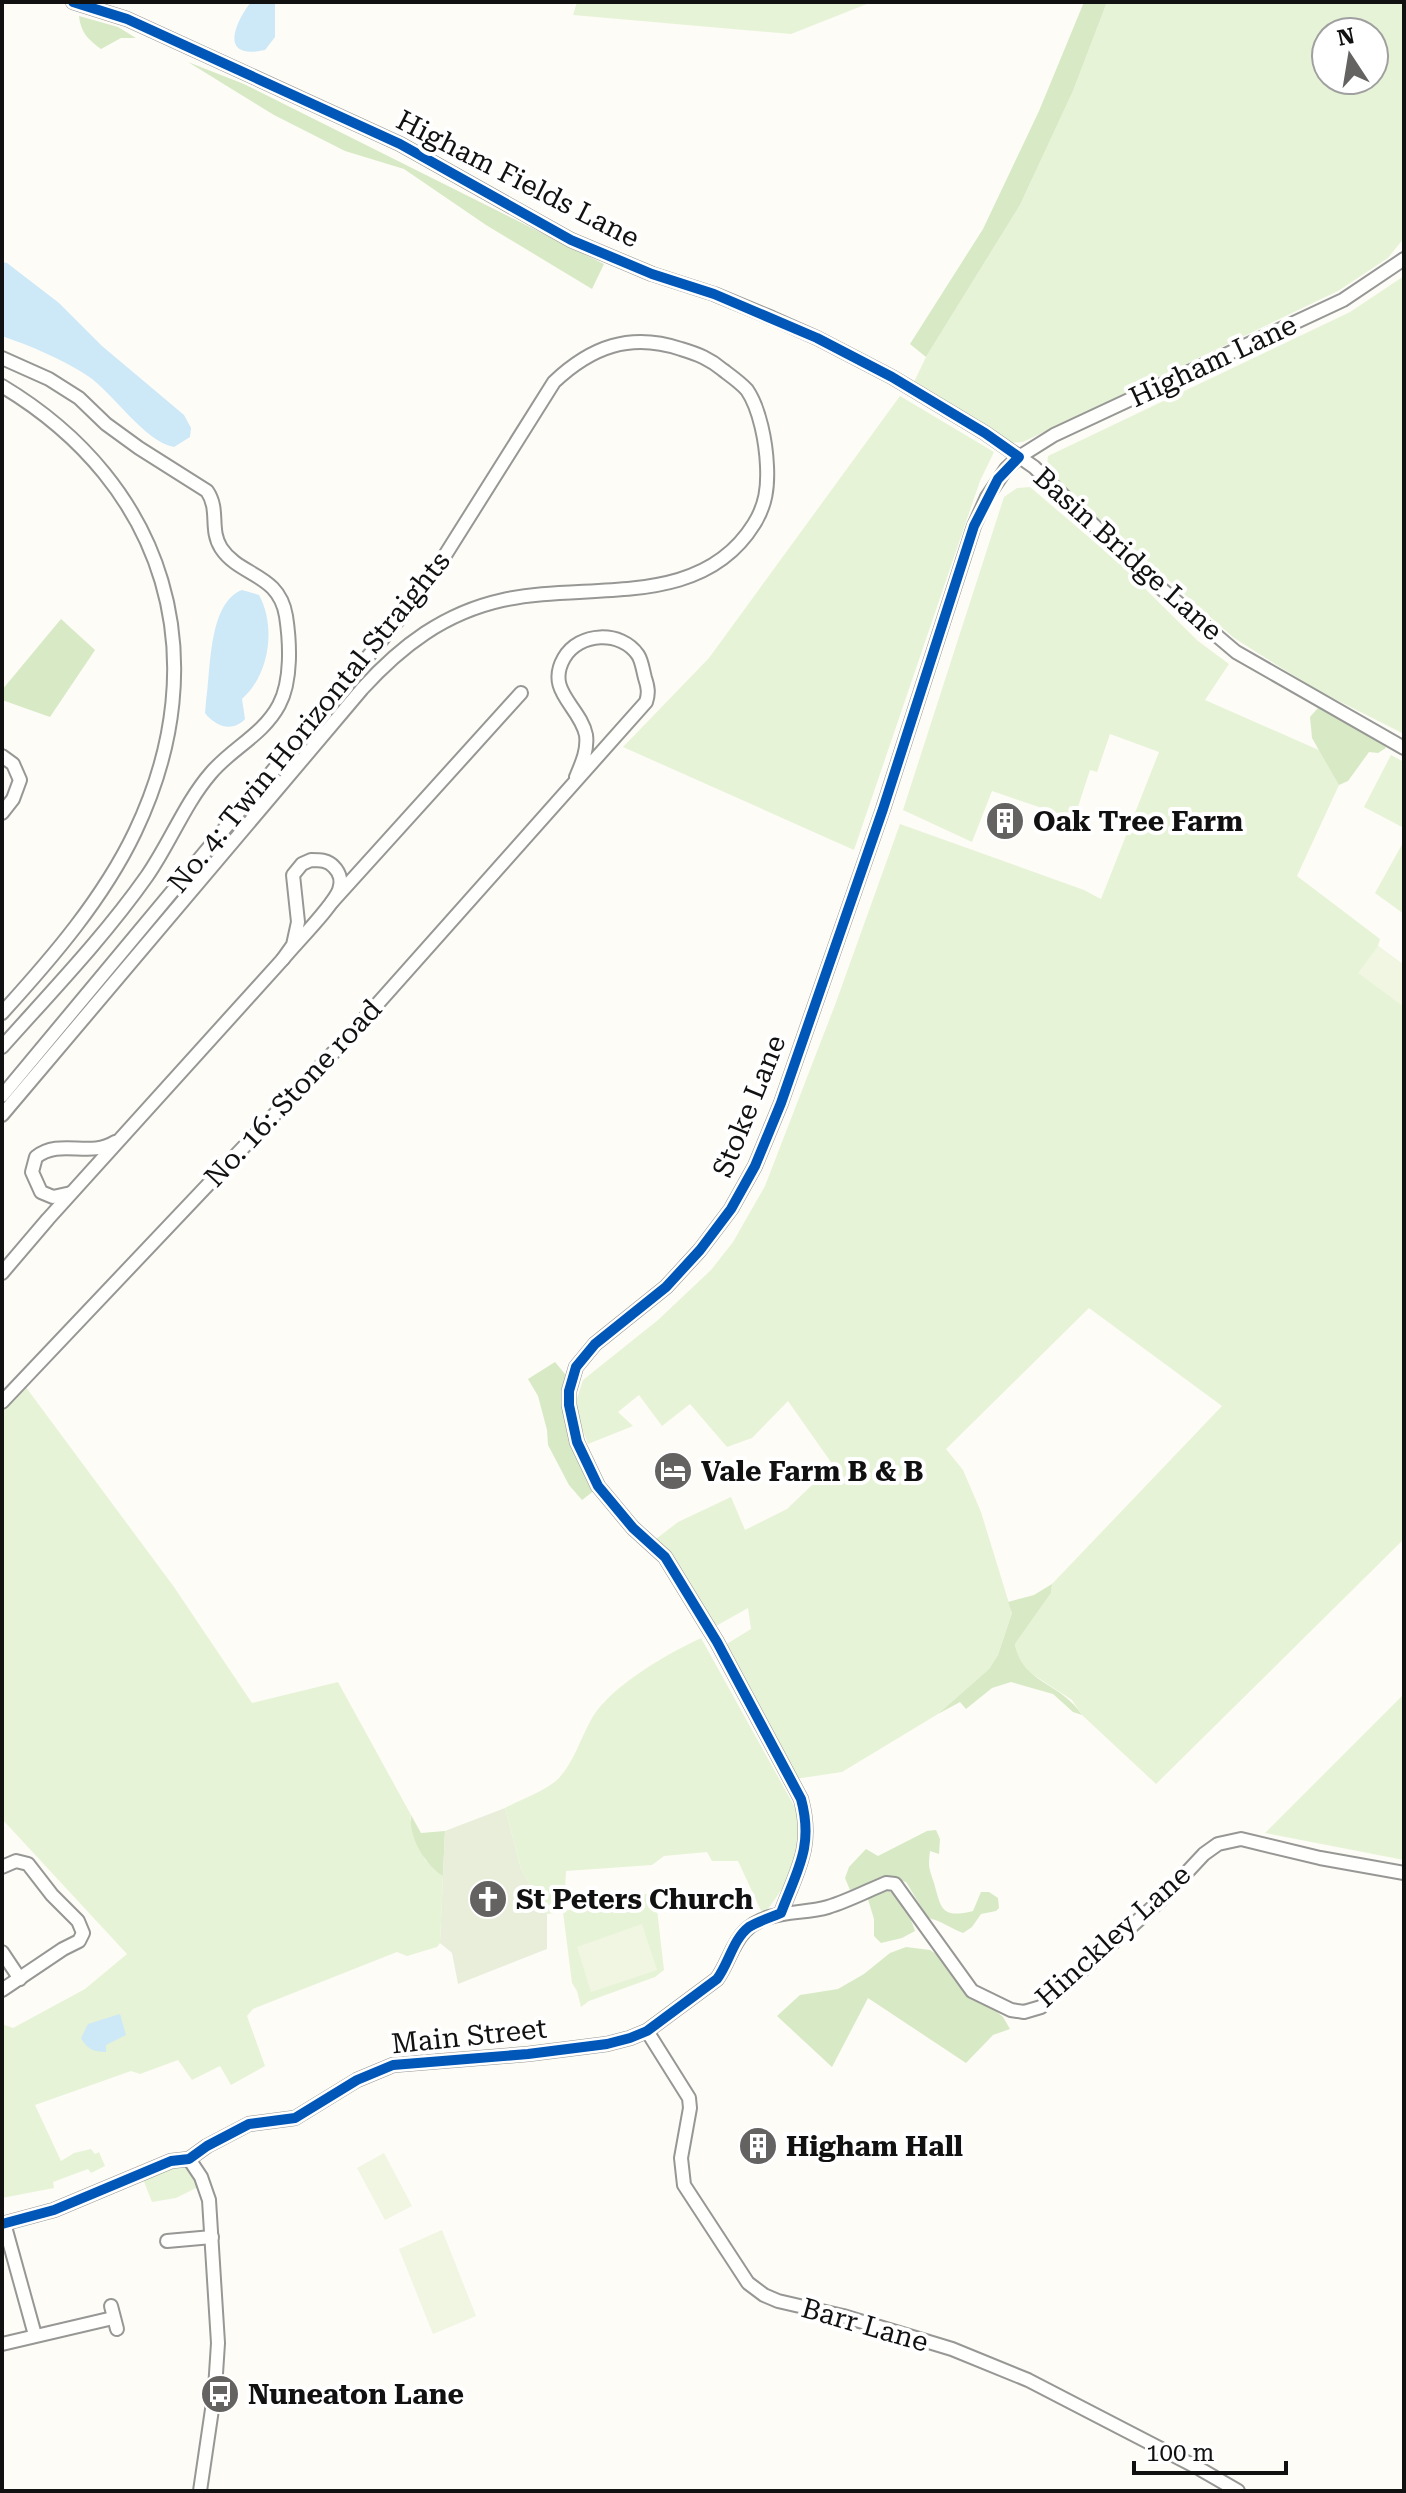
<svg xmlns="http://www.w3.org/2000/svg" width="1406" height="2493" viewBox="0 0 1406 2493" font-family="'Roboto Serif',serif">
<rect width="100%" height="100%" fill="#fdfcf7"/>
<!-- green -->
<g fill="#e7f3d7" fill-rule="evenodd">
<polygon points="577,2 872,2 791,34 573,15"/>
<path d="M1107,2H1404V238L1388,258L1338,291L1023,442L1009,443L994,436L914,382L926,357L1020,205L1073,91ZM1326,32H1374V80H1326Z"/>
<polygon points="1404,276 1404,734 1315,689 1234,638 1056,481 1047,465 1048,456 1350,312"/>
<polygon points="900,396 994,452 980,481 854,850 623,747 709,658"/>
<polygon points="1030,487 1118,562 1198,641 1229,664 1205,700 1321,751 1339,785 1297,876 1380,939 1378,946 1404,965 1404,1539 1156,1784 1082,1715 1072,1700 1026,1670 1017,1656 1015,1644 1051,1593 1052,1584 1222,1406 1089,1308 946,1449 963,1470 981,1512 1012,1613 998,1655 989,1669 938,1714 842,1772 795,1779 725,1645 751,1629 748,1608 716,1626 710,1622 656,1539 678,1522 731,1497 745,1530 787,1509 833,1465 788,1401 752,1438 727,1447 690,1404 662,1426 639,1395 618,1412 633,1426 588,1444 574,1407 583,1380 658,1320 711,1270 733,1242 765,1186 835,1005 900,824 1084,890 1101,899 1159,752 1110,734 1097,772 1090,770 1074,819 992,791 972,842 903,810 1004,497 1017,488"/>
<polygon points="1391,755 1404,762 1404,828 1364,807"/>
<polygon points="1404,841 1404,914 1375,893"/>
<polygon points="25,1386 174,1587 252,1703 338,1682 411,1815 410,1819 425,1860 443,1876 440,1943 437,1947 407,1956 397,1952 253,2009 247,2016 265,2066 231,2085 220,2066 192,2080 178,2060 140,2074 131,2071 35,2105 61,2161 74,2153 91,2149 95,2154 99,2152 105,2166 91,2173 88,2169 53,2182 54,2188 2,2198 2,2024 13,2028 85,1989 127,1954 2,1819 2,1413"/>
<path d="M701,1638L797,1811C805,1854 789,1883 763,1915L738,1861H712L707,1852L664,1856L652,1865L566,1871L564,1911L655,1892L664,1970L655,1977L589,2001L581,2007L577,1991L572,1983L563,1912L547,1914L521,1869L505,1808C521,1799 546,1791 559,1778C574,1762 581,1737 592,1718C612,1685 667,1654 701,1638Z"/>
<polygon points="1404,1694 1404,1860 1265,1833"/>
<polygon points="187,2163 200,2186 176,2198 152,2202 143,2179"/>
</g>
<!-- forest -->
<g fill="#d8eac5">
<polygon points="1084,2 1107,2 1073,91 1020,205 926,357 910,344 983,229 1039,111"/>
<path d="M79,16L118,27L136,38H121L101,49C88,39 81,33 79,16Z"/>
<polygon points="188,62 244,84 604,264 592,289 486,225 404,169 345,151 274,115"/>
<polygon points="61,619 95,650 50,717 2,700 2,690"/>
<polygon points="1318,708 1382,742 1386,748 1378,753 1369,752 1348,781 1339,785 1312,738 1310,717"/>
<polygon points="555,1362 565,1374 564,1411 595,1490 582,1500 569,1485 548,1445 547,1430 538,1396 528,1379"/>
<path d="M1052,1584L1051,1593L1015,1644C1021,1683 1061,1682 1082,1715L1073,1712L1053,1694L1011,1682L992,1688L966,1709L960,1702L938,1714L989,1669L998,1655L1012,1613L1008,1602L1034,1595Z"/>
<path d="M411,1815L421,1833L445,1831L443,1876C425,1865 408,1836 411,1815Z"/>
<path d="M936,1830L940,1839L939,1854L930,1851C928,1868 929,1867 934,1883C941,1908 941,1919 973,1911L981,1892H989L998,1898L999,1908L996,1911L981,1914L972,1927L963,1933C949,1928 945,1922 928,1918L906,1882L888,1879L850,1890L845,1878L849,1867L866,1849L878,1856L927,1831Z"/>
<path d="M883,1889C900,1893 910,1915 915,1931L902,1938L881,1943L874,1936V1919L867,1896Z"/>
<polygon points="906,1947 930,1950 939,1956 957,1979 1003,2017 1010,2029 993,2035 966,2063 868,1998 832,2067 777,2016 800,1995 838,1989 864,1974 890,1953"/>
</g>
<!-- cemetery -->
<polygon fill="#e9eedb" points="505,1808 521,1869 547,1914 547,1949 458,1984 452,1953 440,1943 445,1831"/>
<!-- pitch -->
<g fill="#f0f6e1">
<polygon points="1378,946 1404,965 1404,1007 1358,973"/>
<polygon points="642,1924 657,1970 591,1992 577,1947"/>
<polygon points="384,2153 412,2206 385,2220 357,2168"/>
<polygon points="442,2230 476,2316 433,2334 399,2249"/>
</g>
<!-- water -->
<g fill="#cde8f7">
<path d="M251,2H275V37L265,50C219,60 234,24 251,2Z"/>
<path d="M2,262L7,263L59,303L102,346L184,415L191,428L190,437L174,447C145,442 113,393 88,376C62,359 31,346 2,336Z"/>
<path d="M242,590L259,595C276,626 270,674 242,699L245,719C232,733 215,726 205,713L206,702C211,670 208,603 242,590Z"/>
<path d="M120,2014L126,2035L106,2045V2052C94,2052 87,2049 81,2038L88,2024Z"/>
</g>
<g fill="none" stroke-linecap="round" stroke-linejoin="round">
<defs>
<g id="street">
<polyline points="73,2 127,19 400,144 571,240 652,274 714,294 772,318 817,338 892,377 985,433 1034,467 1144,574 1236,652 1404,748"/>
<path d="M2,358L49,379L79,398L106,424L139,448L207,491C220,510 209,529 221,548C240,577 279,573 286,616C290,642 292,681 279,705C263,735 232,748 211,773C185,803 170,843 147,876C104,937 52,991 2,1047"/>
<path d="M2,386C167,485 218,658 135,832C103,899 52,958 2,1013"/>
<polyline points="2,756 13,764 20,780 13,799 2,813"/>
<path d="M311,860C320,860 328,860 334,867C340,873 342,882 339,890C333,906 296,943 283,959L293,945L298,922L293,875L302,864Z"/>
<polyline points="332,902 521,693"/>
<path d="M2,1096L405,612L432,576L554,382C591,347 630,332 681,349C698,354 710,359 723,370C731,376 741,383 747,390C760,409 766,443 767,466C768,487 766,505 754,524C700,611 588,581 503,600C444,613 401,646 362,689L2,1115"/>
<path d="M71,1193L53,1197L41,1192L32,1172L36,1157C60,1138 90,1158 115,1142"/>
<polyline points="2,1273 48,1219 283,959"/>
<path d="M2,1402L349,1036L646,702C649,693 648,687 645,678C643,671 642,661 638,655C621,630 579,632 564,658C545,691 580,706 586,735C588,750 582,763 576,777"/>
<polyline points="2,1867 16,1861 28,1864 52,1895 78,1921 83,1933 79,1941 63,1949 2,1990"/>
<path d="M781,1913C797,1870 814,1847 801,1799L717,1642L665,1557L633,1528L598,1486L577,1442L569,1405V1391L576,1367L595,1344L666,1287L700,1250L731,1209L755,1166L781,1103L883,809L974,526L987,497L1006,469L1019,457L1054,435L1343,300L1404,259"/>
<polyline points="2,1952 20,1979"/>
<polyline points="647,2031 689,2098 690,2108 681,2158 684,2185 748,2283 764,2295 778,2301 843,2316 952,2349 1028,2380 1200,2469 1238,2491"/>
<polyline points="189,2159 201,2177 209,2200 218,2343 215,2389 200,2491"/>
<polyline points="4,2223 35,2335"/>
<path d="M2,2224L54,2210L171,2161L189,2159L207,2146L249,2124L295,2118L357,2080L393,2065L528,2054L607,2044L630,2038L647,2031L717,1979C728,1964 732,1944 745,1931C767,1909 801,1915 828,1907C848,1901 867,1891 886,1883L895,1884L972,1991L1011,2010L1024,2012L1041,2007L1162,1899L1204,1854L1218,1844L1241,1839L1320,1858L1404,1873"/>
<polyline points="167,2241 212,2237"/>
<polyline points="111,2306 117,2329"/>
<polyline points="2,2344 113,2318"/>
</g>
</defs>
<!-- street casing -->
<use href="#street" stroke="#979795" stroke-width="16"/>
<!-- street -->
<use href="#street" stroke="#fffffe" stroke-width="12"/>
<defs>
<path id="cycleway" d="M2,2224L54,2210L171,2161L189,2159L207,2146L249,2124L295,2118L357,2080L393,2065L528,2054L607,2044L630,2038L647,2031L717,1979C729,1963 733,1939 749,1927C758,1921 770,1918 781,1913C797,1870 814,1847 801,1799L717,1642L665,1557L633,1528L598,1486L577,1442L569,1405V1391L576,1367L595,1344L666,1287L700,1250L731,1209L755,1166L781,1103L883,809L974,526L998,479L1019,457L985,433L892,377L817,338L714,294L652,274L571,240L400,144L127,19L73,2"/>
</defs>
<!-- cycleway casing -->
<use href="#cycleway" stroke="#fff" stroke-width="15"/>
<!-- cycleway -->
<use href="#cycleway" stroke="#0057b8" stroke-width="10"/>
</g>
<!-- icons -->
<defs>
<symbol id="building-disc" viewBox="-11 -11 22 22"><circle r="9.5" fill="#646362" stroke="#fff"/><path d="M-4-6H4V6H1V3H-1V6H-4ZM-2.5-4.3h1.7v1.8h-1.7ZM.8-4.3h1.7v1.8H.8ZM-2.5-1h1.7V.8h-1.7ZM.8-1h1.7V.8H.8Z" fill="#fff"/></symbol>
<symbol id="hotel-disc" viewBox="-11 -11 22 22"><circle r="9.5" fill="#646362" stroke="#fff"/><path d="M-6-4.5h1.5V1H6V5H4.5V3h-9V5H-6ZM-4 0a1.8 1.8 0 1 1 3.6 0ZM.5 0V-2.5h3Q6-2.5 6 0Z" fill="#fff"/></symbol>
<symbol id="church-disc" viewBox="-11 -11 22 22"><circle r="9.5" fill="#646362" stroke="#fff"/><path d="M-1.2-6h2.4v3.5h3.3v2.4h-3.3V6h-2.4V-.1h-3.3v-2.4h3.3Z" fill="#fff"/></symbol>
<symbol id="bus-disc" viewBox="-11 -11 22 22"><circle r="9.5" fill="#646362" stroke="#fff"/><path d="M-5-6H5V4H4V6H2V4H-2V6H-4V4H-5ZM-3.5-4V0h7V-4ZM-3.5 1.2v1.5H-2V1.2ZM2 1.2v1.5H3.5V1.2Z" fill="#fff"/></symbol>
</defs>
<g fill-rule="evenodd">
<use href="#building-disc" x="983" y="799" width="44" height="44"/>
<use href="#hotel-disc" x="651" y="1449" width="44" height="44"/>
<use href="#church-disc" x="466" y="1877" width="44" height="44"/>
<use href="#building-disc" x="736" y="2124" width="44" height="44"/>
<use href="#bus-disc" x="198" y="2372" width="44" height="44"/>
</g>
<g text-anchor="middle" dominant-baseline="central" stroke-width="8" stroke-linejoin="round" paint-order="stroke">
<!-- street labels -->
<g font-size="28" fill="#111" stroke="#fff">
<text transform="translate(518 179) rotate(27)">Higham Fields Lane</text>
<text transform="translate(1213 361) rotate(-25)">Higham Lane</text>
<text transform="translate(1128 554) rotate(42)">Basin Bridge Lane</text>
<text transform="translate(309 722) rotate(-51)">No. 4: Twin Horizontal Straights</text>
<text transform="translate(293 1093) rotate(-47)">No. 16: Stone road</text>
<text transform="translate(749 1106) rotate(-68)">Stoke Lane</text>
<text transform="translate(1113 1936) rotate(-42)">Hinckley Lane</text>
<text transform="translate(469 2036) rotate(-6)">Main Street</text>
<text transform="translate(865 2325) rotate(16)">Barr Lane</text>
</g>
<!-- poi labels -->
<g font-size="28" font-weight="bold" fill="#111" stroke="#fff" text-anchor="start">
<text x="1033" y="821">Oak Tree Farm</text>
<text x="701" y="1471">Vale Farm B &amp; B</text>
<text x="516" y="1899">St Peters Church</text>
<text x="786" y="2146">Higham Hall</text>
<text x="248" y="2394">Nuneaton Lane</text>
</g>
</g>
<!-- border -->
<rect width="1406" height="2493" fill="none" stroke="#111111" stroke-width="8"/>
<!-- north arrow -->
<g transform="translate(1350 56) rotate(348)"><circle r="38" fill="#ffffff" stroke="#a0a0a0" stroke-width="2"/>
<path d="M0-6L14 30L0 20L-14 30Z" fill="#646362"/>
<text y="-12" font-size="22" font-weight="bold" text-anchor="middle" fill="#111111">N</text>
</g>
<!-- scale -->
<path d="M1134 2461v12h152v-12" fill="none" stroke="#111111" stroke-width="4"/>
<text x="1146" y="2461" font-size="24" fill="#111111" stroke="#ffffff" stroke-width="6" paint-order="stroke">100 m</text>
</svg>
